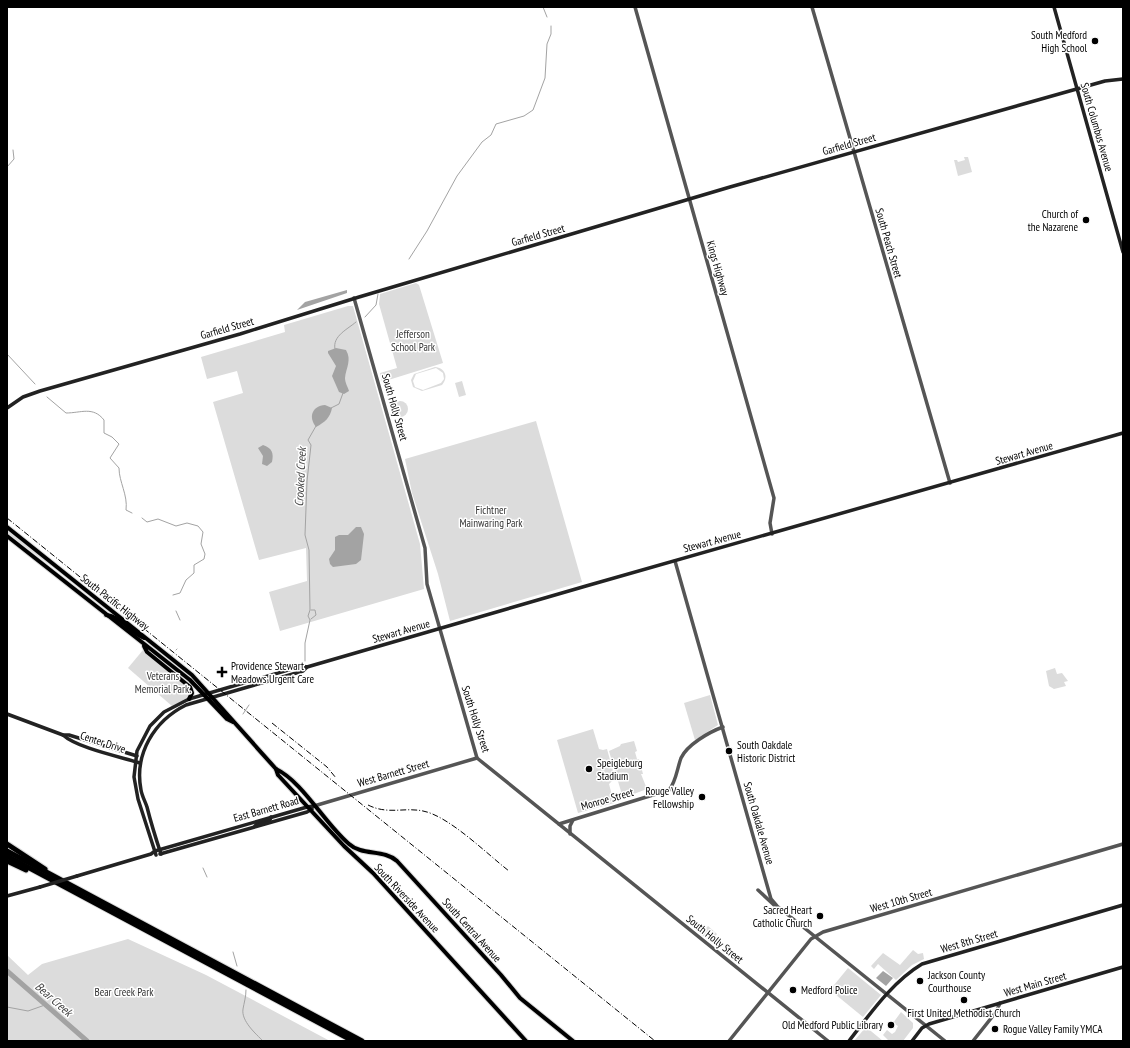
<svg xmlns="http://www.w3.org/2000/svg" width="1130" height="1048" viewBox="0 0 1130 1048" font-family="'PT Sans Narrow',sans-serif">
<rect width="100%" height="100%" fill="#fff"/>
<!-- green -->
<g fill="#dcdcdc" fill-rule="evenodd">
<polygon points="964,157 968,157 972,172 958,176 954,160 957,160 958,162 965,160"/>
<polygon points="416,283 419,285 443,363 382,382 380,373 397,368 379,304 380,294"/>
<polygon points="348,306 353,306 420,544 424,589 280,631 269,592 307,581 306,548 259,560 213,402 243,393 237,371 207,379 201,357 285,332 284,325"/>
<path d="M435,367C445,368 449,377 442,385L422,391L413,387L411,380L414,374ZM436,368L443,373L444,379L441,383L423,390L415,387L413,381L416,374Z"/>
<polygon points="462,381 466,395 459,397 455,383"/>
<circle cx="400" cy="409" r="8"/>
<polygon points="536,421 582,582 450,621 438,574 412,493 405,459"/>
<polygon points="7,530 52,566 51,566 7,533"/>
<polygon points="143,650 187,687 189,691 187,699 172,706 128,668"/>
<polygon points="1055,668 1057,674 1062,673 1068,681 1064,682 1066,686 1054,689 1049,686 1046,671"/>
<polygon points="710,695 718,725 695,740 684,703"/>
<polygon points="593,729 599,749 603,750 607,749 615,778 609,784 614,803 578,813 557,740"/>
<polygon points="634,741 637,751 635,752 637,759 639,759 643,774 641,774 647,789 623,798 609,751 620,746 621,744"/>
<polygon points="708,926 717,934 711,942 701,934"/>
<polygon points="128,939 206,975 330,1041 7,1041 7,955 28,975 42,964"/>
<polygon points="913,950 918,954 923,953 924,959 912,965 896,980 878,964 874,969 871,966 883,953 900,965"/>
<polygon points="848,968 881,995 863,1017 830,990"/>
<polygon points="901,1012 913,1023 913,1028 903,1041 889,1041 883,1035 887,1030 892,1034 895,1032 898,1026 893,1023"/>
<polygon points="866,1027 883,1041 854,1041"/>
</g>
<!-- water -->
<g fill="#a3a3a3">
<polygon points="347,290 347,293 297,310 305,302"/>
<path d="M336,348L346,350C352,360 346,368 345,378C345,383 348,387 349,391L344,394L339,392L332,376L336,366L328,353V351Z"/>
<path d="M325,405L332,408C330,418 325,422 316,427C308,417 312,406 325,405Z"/>
<path d="M263,445C272,448 274,453 272,462L267,466L262,464L263,456L258,448Z"/>
<polygon points="356,527 361,527 364,534 361,560 356,564 333,567 330,564 329,559 335,550 335,537 339,535 348,535"/>
<polygon points="883,971 893,978 886,986 876,978"/>
</g>
<g fill="none" stroke-linecap="round" stroke-linejoin="round">
<!-- stream -->
<g stroke="#a3a3a3" stroke-width="1">
<polyline points="543,7 547,17"/>
<polyline points="7,167 14,159 13,150"/>
<polyline points="409,259 427,231 457,176 482,142 491,135 496,124 524,116 533,110 545,78 547,44 551,34 551,26"/>
<polyline points="365,317 376,305 378,294"/>
<path d="M335,349C332,336 348,329 356,322"/>
<polyline points="7,354 35,384"/>
<path d="M47,397L66,413C81,413 93,406 104,420V433L112,437L119,444L110,458L119,468C119,482 128,495 126,510L132,513"/>
<polyline points="331,408 339,404 343,393"/>
<polyline points="142,518 147,522 158,519 176,526 187,523 198,526 203,532 201,544 205,554 204,559 194,565 194,573 186,580 180,593 173,595"/>
<polyline points="311,610 315,610 316,615 311,619"/>
<polyline points="176,611 180,620"/>
<polyline points="176,650 177,649"/>
<polyline points="172,656 172,655"/>
<polyline points="305,661 305,643 310,620 308,616 310,610 309,550 305,535 307,481 311,445 308,440 316,426"/>
<polyline points="243,714 249,705"/>
<polyline points="203,868 207,877"/>
<polyline points="233,952 237,966"/>
<path d="M246,990C246,997 244,1003 243,1009C241,1021 256,1034 263,1041"/>
<polyline points="7,1007 28,1011 45,1005"/>
</g>
<!-- river -->
<polyline stroke="#a3a3a3" stroke-width="5" points="7,971 87,1041"/>
<defs>
<g id="primary">
<path d="M7,527L192,675L276,769C303,782 325,824 349,844C362,856 384,849 397,861L501,975L520,998L573,1041"/>
<polyline points="7,536 190,680 227,719 233,722"/>
<path d="M106,615C120,616 131,633 144,638"/>
<polyline points="144,646 147,652 190,687 192,693 189,699"/>
<polyline points="276,769 278,775 344,846 373,873 526,1041"/>
</g>
<g id="motorway">
<polyline points="7,844 45,869"/>
<polyline points="7,851 362,1041"/>
<polyline points="7,856 353,1041"/>
<polyline points="7,861 26,870"/>
</g>
</defs>
<!-- primary casing -->
<use href="#primary" stroke="#dbdbdb" stroke-width="6"/>
<!-- motorway casing -->
<use href="#motorway" stroke="#dbdbdb" stroke-width="7"/>
<!-- tertiary -->
<g stroke="#555" stroke-width="3.5">
<polyline points="635,7 774,498 770,523 772,534"/>
<polyline points="812,7 950,483"/>
<polyline points="354,298 425,548 427,584 477,758 828,1041"/>
<polyline points="675,561 771,899 777,906 945,1041"/>
<polyline points="314,806 477,758"/>
<path d="M559,824L669,790C676,782 677,769 681,758C687,745 709,732 723,727"/>
<polyline points="570,834 570,826 573,820"/>
<polyline points="758,890 774,905"/>
<polyline points="729,1041 811,939 823,932 1123,844"/>
<polyline points="973,1041 996,1012 1000,1003"/>
</g>
<!-- secondary -->
<g stroke="#222" stroke-width="3.5">
<polyline points="1054,7 1123,252"/>
<polyline points="7,408 23,397 40,391 240,334 359,297 730,187 1105,81 1123,79"/>
<polyline points="7,714 63,735 69,735 137,756"/>
<path d="M63,735C77,748 121,757 140,763"/>
<polyline points="255,826 258,823 270,820 271,817"/>
<polyline points="160,854 307,812 312,809"/>
<path d="M161,854C156,839 151,823 147,807C145,801 142,796 141,790C134,754 154,721 186,705L303,671L307,667L586,586L1123,433"/>
<polyline points="156,855 138,799 134,777 137,751 150,726 164,712 189,699 302,666 307,667"/>
<polyline points="77,876 151,854 155,851 307,807 314,806"/>
<polyline points="7,896 40,887"/>
<path d="M849,1041C870,1014 892,982 922,964L1123,905"/>
<polyline points="912,1041 922,1028 929,1024 1123,967"/>
</g>
<!-- primary -->
<use href="#primary" stroke="#000" stroke-width="4"/>
<!-- motorway -->
<use href="#motorway" stroke="#000" stroke-width="5"/>
<!-- rail -->
<g stroke="#000" stroke-width="1" stroke-dasharray="6 2 1 2" stroke-linecap="butt">
<polyline points="7,518 655,1041"/>
<polyline points="272,723 327,767 336,778"/>
<path d="M368,805C388,815 404,807 423,811C449,816 487,854 509,871"/>
</g>
<!-- secondary-bridge -->
<polyline stroke="#222" stroke-width="3.5" points="40,887 77,876"/>
</g>
<!-- markers -->
<g fill="#000" stroke="#fff" stroke-width="1.5">
<circle cx="1095" cy="41" r="4"/>
<circle cx="1086" cy="220" r="4"/>
<path d="M220 666h4v4h4v4h-4v4h-4v-4h-4v-4h4z"/>
<circle cx="729" cy="751" r="4"/>
<circle cx="589" cy="769" r="4"/>
<circle cx="702" cy="797" r="4"/>
<circle cx="820" cy="916" r="4"/>
<circle cx="920" cy="981" r="4"/>
<circle cx="793" cy="990" r="4"/>
<circle cx="964" cy="1000" r="4"/>
<circle cx="891" cy="1025" r="4"/>
<circle cx="995" cy="1029" r="4"/>
</g>
<g text-anchor="middle" dominant-baseline="central" stroke-width="3" stroke-linejoin="round" paint-order="stroke">
<!-- poi labels -->
<g font-size="11" fill="#000" stroke="#fff" text-anchor="start">
<text x="1087" y="35" text-anchor="end">South Medford<tspan x="1087" dy="13">High School</tspan></text>
<text x="1078" y="214" text-anchor="end">Church of<tspan x="1078" dy="13">the Nazarene</tspan></text>
<text x="231" y="666">Providence Stewart<tspan x="231" dy="13">Meadows Urgent Care</tspan></text>
<text x="737" y="745">South Oakdale<tspan x="737" dy="13">Historic District</tspan></text>
<text x="597" y="763">Speigleburg<tspan x="597" dy="13">Stadium</tspan></text>
<text x="694" y="791" text-anchor="end">Rouge Valley<tspan x="694" dy="13">Fellowship</tspan></text>
<text x="812" y="910" text-anchor="end">Sacred Heart<tspan x="812" dy="13">Catholic Church</tspan></text>
<text x="928" y="975">Jackson County<tspan x="928" dy="13">Courthouse</tspan></text>
<text x="801" y="990">Medford Police</text>
<text x="964" y="1013" text-anchor="middle">First United Methodist Church</text>
<text x="883" y="1025" text-anchor="end">Old Medford Public Library</text>
<text x="1003" y="1029">Rogue Valley Family YMCA</text>
</g>
<!-- street labels -->
<g font-size="11" fill="#000" stroke="#fff">
<text transform="translate(1097 127) rotate(74)">South Columbus Avenue</text>
<text transform="translate(849 144) rotate(-16)">Garfield Street</text>
<text transform="translate(538 235) rotate(-16)">Garfield Street</text>
<text transform="translate(889 243) rotate(74)">South Peach Street</text>
<text transform="translate(718 268) rotate(74)">Kings Highway</text>
<text transform="translate(227 328) rotate(-16)">Garfield Street</text>
<text transform="translate(395 407) rotate(74)">South Holly Street</text>
<text transform="translate(1024 453) rotate(-16)">Stewart Avenue</text>
<text transform="translate(712 541) rotate(-15)">Stewart Avenue</text>
<text transform="translate(115 602) rotate(38)">South Pacific Highway</text>
<text transform="translate(401 631) rotate(-16)">Stewart Avenue</text>
<text transform="translate(476 719) rotate(72)">South Holly Street</text>
<text transform="translate(103 742) rotate(18)">Center Drive</text>
<text transform="translate(393 773) rotate(-16)">West Barnett Street</text>
<text transform="translate(607 799) rotate(-16)">Monroe Street</text>
<text transform="translate(266 809) rotate(-16)">East Barnett Road</text>
<text transform="translate(759 823) rotate(74)">South Oakdale Avenue</text>
<text transform="translate(407 898) rotate(47)">South Riverside Avenue</text>
<text transform="translate(901 900) rotate(-16)">West 10th Street</text>
<text transform="translate(472 930) rotate(48)">South Central Avenue</text>
<text transform="translate(715 939) rotate(39)">South Holly Street</text>
<text transform="translate(969 941) rotate(-16)">West 8th Street</text>
<text transform="translate(1035 984) rotate(-16)">West Main Street</text>
</g>
<!-- park labels -->
<g font-size="11" fill="#333" stroke="#fff">
<text x="413" y="334">Jefferson<tspan x="413" dy="13">School Park</tspan></text>
<text x="491" y="510">Fichtner<tspan x="491" dy="13">Mainwaring Park</tspan></text>
<text x="163" y="676">Veterans<tspan x="163" dy="13">Memorial Park.</tspan></text>
<text x="124" y="992">Bear Creek Park</text>
</g>
<!-- water labels -->
<g font-size="12" font-style="italic" fill="#444" stroke="#fff">
<text transform="translate(300 477) rotate(-87)">Crooked Creek</text>
<text transform="translate(54 999) rotate(41)">Bear Creek</text>
</g>
</g>
<!-- border -->
<rect width="1130" height="1048" fill="none" stroke="#000000" stroke-width="16"/>
</svg>
